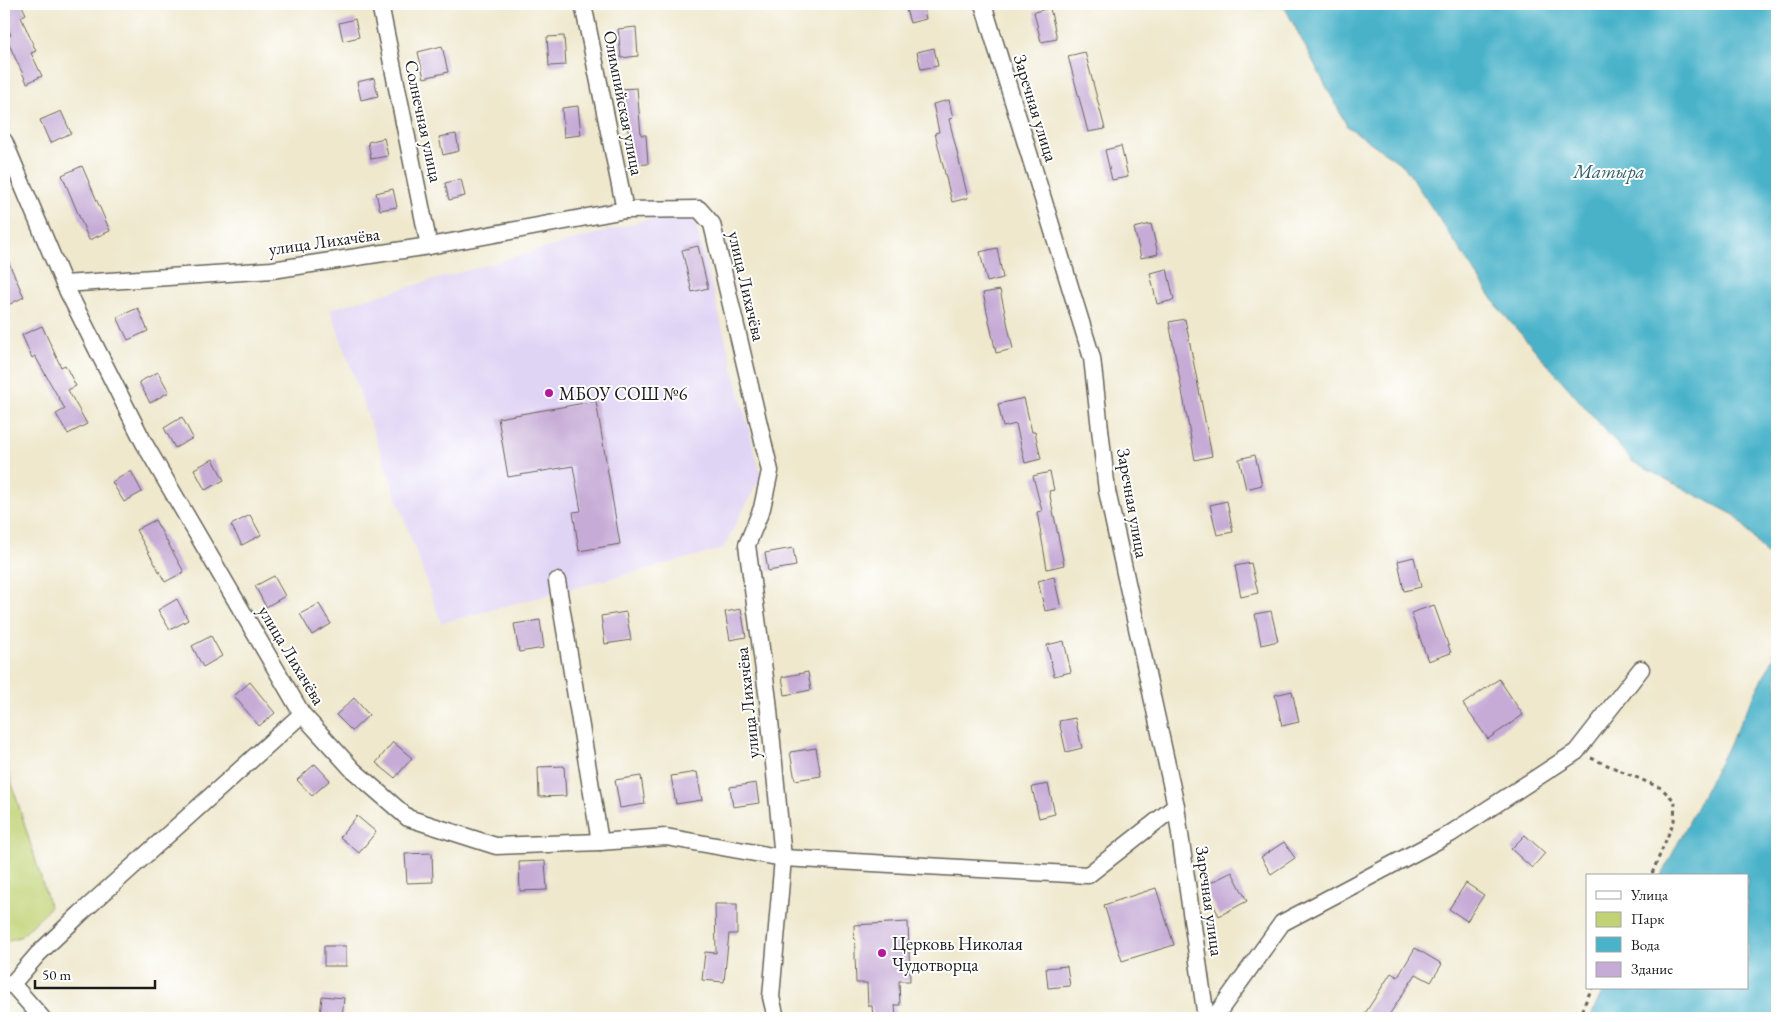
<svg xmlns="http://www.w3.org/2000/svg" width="1781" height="1022" viewBox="0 0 1781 1022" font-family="'EB Garamond',serif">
<rect width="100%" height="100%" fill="#fff"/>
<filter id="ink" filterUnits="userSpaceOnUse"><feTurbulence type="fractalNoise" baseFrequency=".02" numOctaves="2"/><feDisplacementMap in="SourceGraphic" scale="10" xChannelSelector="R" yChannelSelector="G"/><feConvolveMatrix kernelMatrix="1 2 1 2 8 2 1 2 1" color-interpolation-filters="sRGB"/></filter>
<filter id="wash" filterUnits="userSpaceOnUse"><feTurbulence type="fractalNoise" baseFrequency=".0096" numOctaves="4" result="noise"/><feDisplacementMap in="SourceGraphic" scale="20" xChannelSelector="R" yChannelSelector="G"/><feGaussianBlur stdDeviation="1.12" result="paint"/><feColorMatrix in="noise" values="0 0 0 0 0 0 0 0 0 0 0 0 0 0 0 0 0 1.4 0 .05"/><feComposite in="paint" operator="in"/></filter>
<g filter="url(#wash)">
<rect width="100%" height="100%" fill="#efe8cd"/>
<!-- built -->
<polygon fill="#e0d4f4" points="666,214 694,218 761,476 723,549 441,623 330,309"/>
<!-- green -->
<polygon fill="#c1d275" stroke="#6e7748" points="4,758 50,907 22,936 4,942"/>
<!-- water -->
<g fill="#4ab2c9" stroke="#336772">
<polygon points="1283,4 1777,4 1777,568 1736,516 1633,462 1500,310 1404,166 1347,126"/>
<polygon points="1777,651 1777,1018 1590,1018 1604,988 1747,988 1747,876 1661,876"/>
</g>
<g id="blocks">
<!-- building -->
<g fill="#c6abd6">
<polygon points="4,4 21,4 26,14 21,17 36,51 31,53 42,76 27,83 6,38 11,35 4,20"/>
<polygon points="914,4 922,4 926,19 910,23 905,6"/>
<polygon points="1050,8 1057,39 1041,42 1034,12"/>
<polygon points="355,19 359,37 343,41 339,23"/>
<polygon points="636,27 638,56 621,58 618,29"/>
<polygon points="564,36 566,65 549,66 547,37"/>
<polygon points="442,46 448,72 424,78 418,52"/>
<polygon points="934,48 938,66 921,69 917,52"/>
<polygon points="1085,52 1105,129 1088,132 1068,56"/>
<polygon points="374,78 378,96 361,100 357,82"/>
<polygon points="637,88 641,135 646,135 648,164 631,165 627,118 622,118 620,89"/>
<polygon points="949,100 953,118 949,119 968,198 952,202 935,133 939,132 933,104"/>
<polygon points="578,106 581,135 564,137 562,108"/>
<polygon points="61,111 71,133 50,143 40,120"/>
<polygon points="456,134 459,151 443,155 439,137"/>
<polygon points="384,138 388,156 371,159 368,142"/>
<polygon points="1121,146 1128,177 1112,180 1105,150"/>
<polygon points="82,166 110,231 89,240 62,175"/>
<polygon points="461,179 465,196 449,200 445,183"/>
<polygon points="393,189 397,207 380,210 376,193"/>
<polygon points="1151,224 1158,254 1141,258 1134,228"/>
<polygon points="698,246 708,288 692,292 682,250"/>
<polygon points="997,248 1003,278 987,282 980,252"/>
<polygon points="4,252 24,297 4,307"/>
<polygon points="1167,269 1174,300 1157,304 1150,273"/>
<polygon points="1000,290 1013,349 996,353 983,293"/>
<polygon points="138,308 148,331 128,340 117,317"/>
<polygon points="1185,319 1212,456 1195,460 1169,322"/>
<polygon points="42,326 61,367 65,365 76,386 68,390 87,424 68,434 56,414 65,409 35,356 32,358 22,335"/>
<polygon points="158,372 169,392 150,403 139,382"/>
<polygon points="1024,398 1032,432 1035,432 1041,459 1025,463 1016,424 1003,427 998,404"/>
<polygon points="596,401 620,544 579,551 573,512 581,511 573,466 508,477 498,418"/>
<polygon points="182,417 193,438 175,448 164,428"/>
<polygon points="1255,455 1262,485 1246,489 1239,459"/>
<polygon points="213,459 224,480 205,490 194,469"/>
<polygon points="131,471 142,492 124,502 112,482"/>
<polygon points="1050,472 1054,490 1049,491 1064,565 1047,569 1037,512 1042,511 1033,476"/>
<polygon points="1227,501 1233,532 1217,535 1210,505"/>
<polygon points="250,515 261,535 242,545 231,525"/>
<polygon points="155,520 184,572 165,582 136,530"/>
<polygon points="793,548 796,566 768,571 765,553"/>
<polygon points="1414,557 1421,587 1404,591 1398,561"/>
<polygon points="1251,563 1258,593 1241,597 1235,566"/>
<polygon points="274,576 285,596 266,607 255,586"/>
<polygon points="1054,577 1061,608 1045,611 1038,581"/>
<polygon points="177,599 188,620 170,630 158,610"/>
<polygon points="319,604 331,624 312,635 300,614"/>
<polygon points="1434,605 1451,653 1428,661 1411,613"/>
<polygon points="741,609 746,637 730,640 725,612"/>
<polygon points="1271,611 1278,641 1261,645 1255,614"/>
<polygon points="626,612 631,640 605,644 601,616"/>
<polygon points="540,620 544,648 519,652 514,624"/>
<polygon points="211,636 222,656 203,667 192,646"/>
<polygon points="1064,641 1071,672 1054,676 1047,645"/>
<polygon points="808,672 811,690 785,695 782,677"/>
<polygon points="1499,679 1523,715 1488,739 1463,704"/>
<polygon points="250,682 275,713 259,726 234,696"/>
<polygon points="1292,691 1299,722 1282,726 1275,695"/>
<polygon points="354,698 369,715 352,731 336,715"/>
<polygon points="1075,718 1082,748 1066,752 1059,721"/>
<polygon points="393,742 412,758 395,778 376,763"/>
<polygon points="816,748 821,776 795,780 790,752"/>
<polygon points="315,764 330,780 312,796 297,780"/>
<polygon points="564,766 566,796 539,797 538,767"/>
<polygon points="697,772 702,800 676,804 671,776"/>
<polygon points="641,776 645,804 620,808 615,780"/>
<polygon points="756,783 759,803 733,807 730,787"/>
<polygon points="1048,784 1055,814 1039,818 1032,787"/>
<polygon points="357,816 376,832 359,853 340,837"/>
<polygon points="1525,835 1545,853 1532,868 1511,849"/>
<polygon points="1284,842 1295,858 1271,874 1261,857"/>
<polygon points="432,853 433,882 407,883 405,854"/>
<polygon points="545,861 547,890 520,891 519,862"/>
<polygon points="1232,872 1247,901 1219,916 1204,886"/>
<polygon points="1466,883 1484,895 1467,921 1449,909"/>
<polygon points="1156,888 1174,945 1122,961 1104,905"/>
<polygon points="715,904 737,904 737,934 729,934 724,982 702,980 705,952 716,953"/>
<polygon points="908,922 910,981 899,981 900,1005 895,1005 896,1018 873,1018 872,1006 868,1006 867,983 856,983 854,925"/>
<rect x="324" y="946" width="22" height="20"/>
<polygon points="1415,948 1442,964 1431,982 1416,974 1387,1018 1362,1018 1391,973 1398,977"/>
<polygon points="1067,966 1070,986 1048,988 1046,968"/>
<polygon points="322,996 344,998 342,1018 320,1016"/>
</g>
</g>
</g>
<g filter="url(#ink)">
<use href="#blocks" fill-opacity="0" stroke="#66635a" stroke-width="1"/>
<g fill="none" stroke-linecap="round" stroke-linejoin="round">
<defs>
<g id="street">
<polyline points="380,4 429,246"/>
<polyline points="583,4 625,210"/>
<polyline points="983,4 1092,358 1107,491 1176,806 1206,1018"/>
<polyline points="4,141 64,284 144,443 302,714 353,770 408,818 496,846 600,842 666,837 783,858 1088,875 1176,806"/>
<polyline points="64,284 272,270 429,246 625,210 699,209 712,224 770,471 762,508 747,545 768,700 783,858 771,997 776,1018"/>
<polyline points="557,581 600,842"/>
<polyline points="12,984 42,1018"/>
<polyline points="4,985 12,984 38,954 80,914 302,714"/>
<polyline points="1214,1018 1282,923 1450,834 1576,752 1641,669"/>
</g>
</defs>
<!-- street casing -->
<use href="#street" stroke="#66635a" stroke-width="19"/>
<!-- path -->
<g stroke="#66635a" stroke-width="3" stroke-dasharray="4 4" stroke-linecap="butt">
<polyline points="1591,758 1661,788 1675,801 1674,821 1651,876"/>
<polyline points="1578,1018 1592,988"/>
</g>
<!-- street -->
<use href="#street" stroke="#fff" stroke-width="16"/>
</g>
</g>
<!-- markers -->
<g fill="#b5179e" stroke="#fff" stroke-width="2">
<circle cx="549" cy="393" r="5"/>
<circle cx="882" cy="953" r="5"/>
</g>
<g text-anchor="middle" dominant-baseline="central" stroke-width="4" stroke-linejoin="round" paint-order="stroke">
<!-- street labels -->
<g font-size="18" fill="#1c1c1c" stroke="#fff">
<text transform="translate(624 103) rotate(79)">Олимпийская улица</text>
<text transform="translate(1036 108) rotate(73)">Заречная улица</text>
<text transform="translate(424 121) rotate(78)">Солнечная улица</text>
<text transform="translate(324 241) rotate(-8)">улица Лихачёва</text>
<text transform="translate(747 286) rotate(77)">улица Лихачёва</text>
<text transform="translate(1133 503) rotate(80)">Заречная улица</text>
<text transform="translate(292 655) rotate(59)">улица Лихачёва</text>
<text transform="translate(747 703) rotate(-96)">улица Лихачёва</text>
<text transform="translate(1210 901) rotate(82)">Заречная улица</text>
</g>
<!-- poi labels -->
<g font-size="18" fill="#1c1c1c" stroke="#fff" text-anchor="start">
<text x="559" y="393">МБОУ СОШ №6</text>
<text x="892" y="943">Церковь Николая<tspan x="892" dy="21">Чудотворца</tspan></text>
</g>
<!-- water labels -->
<g font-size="19" font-style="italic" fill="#31606a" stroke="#fff">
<text x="1609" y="171">Матыра</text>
</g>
</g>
<!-- margin -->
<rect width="1781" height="1022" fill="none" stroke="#fff" stroke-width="20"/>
<!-- legend -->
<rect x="1586" y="874" width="162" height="115" fill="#ffffff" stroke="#a4a4a4"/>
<rect x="1596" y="891" width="25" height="8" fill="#ffffff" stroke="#a4a4a4"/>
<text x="1631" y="900" font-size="15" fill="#1c1c1c">Улица</text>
<rect x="1596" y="912" width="25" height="15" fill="#c1d275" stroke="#a4a4a4"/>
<text x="1631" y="924" font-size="15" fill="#1c1c1c">Парк</text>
<rect x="1596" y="937" width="25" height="15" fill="#4ab2c9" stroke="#a4a4a4"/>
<text x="1631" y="950" font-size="15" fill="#1c1c1c">Вода</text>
<rect x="1596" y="962" width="25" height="15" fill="#c6abd6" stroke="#a4a4a4"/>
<text x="1631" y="974" font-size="15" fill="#1c1c1c">Здание</text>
<!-- scale -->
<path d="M35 980v8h120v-8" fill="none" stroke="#1c1c1c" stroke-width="2.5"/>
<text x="42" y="980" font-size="15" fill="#1c1c1c" stroke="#ffffff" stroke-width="4" paint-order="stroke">50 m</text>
</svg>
